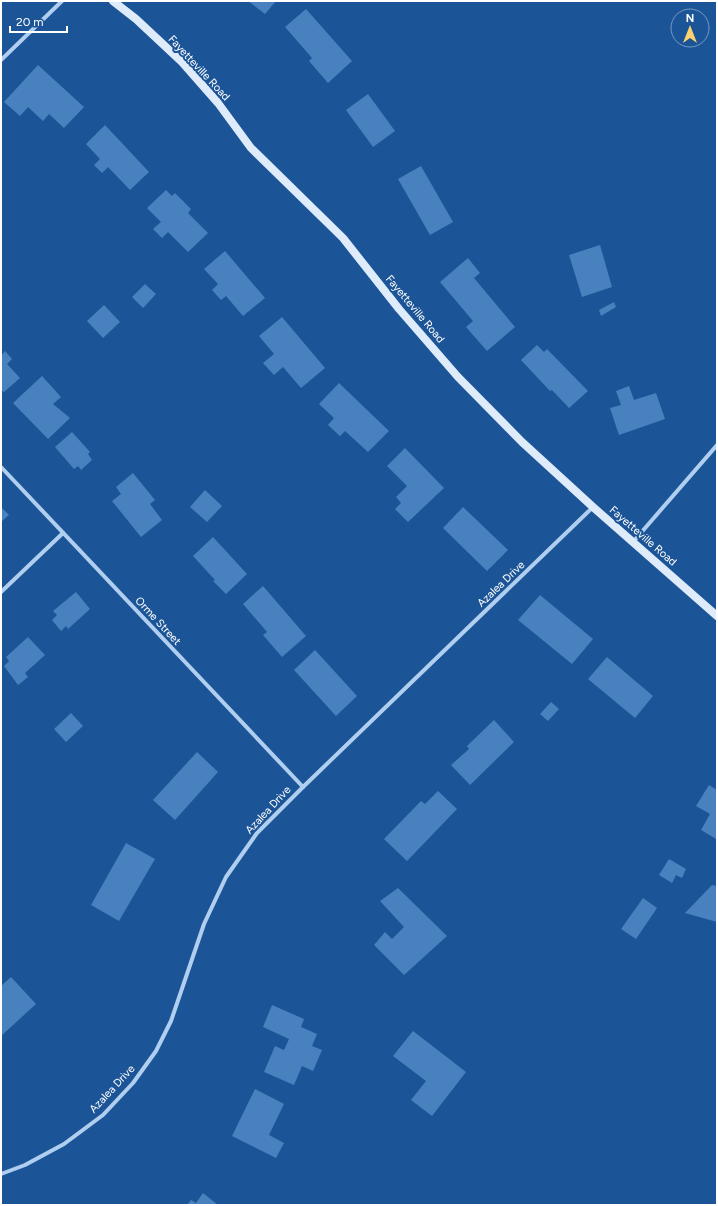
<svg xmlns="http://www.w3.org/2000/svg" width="718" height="1206" viewBox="0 0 718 1206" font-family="Figtree,sans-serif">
<rect width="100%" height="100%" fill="#1c5597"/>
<!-- building -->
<g fill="#4981bf">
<polygon points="248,1 276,1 265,14"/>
<polygon points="306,9 352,61 328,83 309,61 312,58 285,27"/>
<polygon points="38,65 84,107 64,128 49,114 43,121 28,107 20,116 4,102"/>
<polygon points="368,94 395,131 373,147 346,110"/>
<polygon points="105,125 149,172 130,190 108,167 102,173 94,165 100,159 86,144"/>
<polygon points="421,166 453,222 430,235 398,179"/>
<polygon points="166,190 172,196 175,193 191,209 188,213 208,233 188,252 168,232 162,238 153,229 161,222 147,208"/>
<polygon points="600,245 612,287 582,297 569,255"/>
<polygon points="225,251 265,298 243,316 226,296 221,300 212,290 218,284 204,269"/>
<polygon points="468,258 480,273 474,278 515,327 487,351 466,327 473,321 440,282"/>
<polygon points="145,284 156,294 143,308 132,297"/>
<polygon points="614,302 616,307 601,316 599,310"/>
<polygon points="104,305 120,322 103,338 87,321"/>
<polygon points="282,317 325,368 301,388 283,367 274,375 263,363 274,354 259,336"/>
<polygon points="537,345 544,352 547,349 588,391 569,408 552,390 550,391 521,360"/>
<polygon points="5,351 12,359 7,364 20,378 4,392 1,390 1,356"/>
<polygon points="42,376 61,397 53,404 70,418 48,439 13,403"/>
<polygon points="339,383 389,431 368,452 345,431 340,436 328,425 334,418 319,404"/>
<polygon points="629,386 634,400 656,393 665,419 619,435 610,408 621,405 616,391"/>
<polygon points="72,432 90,452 88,454 92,460 81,470 78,466 74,469 55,447"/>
<polygon points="405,448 444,488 408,522 395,509 401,503 396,497 407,486 387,466"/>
<polygon points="133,473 155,500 150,504 162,520 141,537 112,501 121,494 116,487"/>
<polygon points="205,490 222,506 207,522 190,507"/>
<polygon points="1,507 9,515 1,522"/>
<polygon points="463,507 508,550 487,571 443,528"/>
<polygon points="213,537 247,574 226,594 213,581 215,580 193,556"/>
<polygon points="263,586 306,636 282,657 263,635 267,632 243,604"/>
<polygon points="76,592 90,609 68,629 66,626 61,631 52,620 57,615 53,611"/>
<polygon points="540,595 593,639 572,664 518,620"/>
<polygon points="28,637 45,655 25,673 28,677 18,685 4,666 9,661 6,657"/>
<polygon points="315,650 357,696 336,716 294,670"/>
<polygon points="607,657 653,696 635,718 588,679"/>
<polygon points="551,702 559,709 548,721 540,714"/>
<polygon points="71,713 83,726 66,742 54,729"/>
<polygon points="494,720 514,742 470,785 451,765 469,749 467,746"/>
<polygon points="197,752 218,772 175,820 153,800"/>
<polygon points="709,785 717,790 716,839 701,830 710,814 696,806"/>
<polygon points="438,791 457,809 407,861 384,839 421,801 425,804"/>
<polygon points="126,843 155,859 119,921 91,905"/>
<polygon points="669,859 686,869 682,878 676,875 672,883 659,875"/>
<polygon points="712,885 717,886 717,922 685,913"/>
<polygon points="398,888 447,936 404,975 374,945 385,932 392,939 404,927 380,901"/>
<polygon points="643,898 657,908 636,939 621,929"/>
<polygon points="11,977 36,1004 1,1036 1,986"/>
<polygon points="272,1005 304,1019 301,1027 317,1034 312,1046 322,1050 313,1071 302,1066 294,1085 264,1072 275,1046 284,1050 289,1039 263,1027"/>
<polygon points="413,1031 466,1072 432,1116 411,1100 426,1081 393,1056"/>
<polygon points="255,1089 284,1104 269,1135 284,1143 276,1158 232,1136"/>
<polygon points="203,1193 218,1205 187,1205 191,1200 196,1203"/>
</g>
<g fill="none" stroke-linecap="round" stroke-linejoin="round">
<!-- street -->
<g stroke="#b0cff0" stroke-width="4">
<polyline points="1,60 62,1"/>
<polyline points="1,467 303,787"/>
<polyline points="633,542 717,445"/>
<polyline points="1,592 63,533"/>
<polyline points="1,1174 25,1165 64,1144 103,1115 133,1083 156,1051 171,1021 204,924 226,877 257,833 303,787 593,507"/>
</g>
<!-- secondary -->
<polyline stroke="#deebfb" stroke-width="8" points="113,1 136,19 182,62 218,103 251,148 343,238 399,309 458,377 522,442 593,507 717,616"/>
</g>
<g text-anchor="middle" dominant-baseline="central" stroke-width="4" stroke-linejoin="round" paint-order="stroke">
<!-- street labels -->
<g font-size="11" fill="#fff" stroke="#1c5597">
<text transform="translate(199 68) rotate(47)">Fayetteville Road</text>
<text transform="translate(415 309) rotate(50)">Fayetteville Road</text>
<text transform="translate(643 536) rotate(41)">Fayetteville Road</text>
<text transform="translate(501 584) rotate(-44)">Azalea Drive</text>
<text transform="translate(158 621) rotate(47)">Orme Street</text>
<text transform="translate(268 810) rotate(-47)">Azalea Drive</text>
<text transform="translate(112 1089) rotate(-47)">Azalea Drive</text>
</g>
</g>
<!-- border -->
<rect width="718" height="1206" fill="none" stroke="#ffffff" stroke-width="4"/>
<!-- north arrow -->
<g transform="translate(690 28)"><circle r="19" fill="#1c5597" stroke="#7799c1"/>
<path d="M0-3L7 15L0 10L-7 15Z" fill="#ffd16f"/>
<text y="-6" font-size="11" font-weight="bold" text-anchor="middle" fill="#ffffff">N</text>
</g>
<!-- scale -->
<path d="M10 26v6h57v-6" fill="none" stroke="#ffffff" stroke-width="2"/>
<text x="16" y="26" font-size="12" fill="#ffffff" stroke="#1c5597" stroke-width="3" paint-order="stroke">20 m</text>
</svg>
